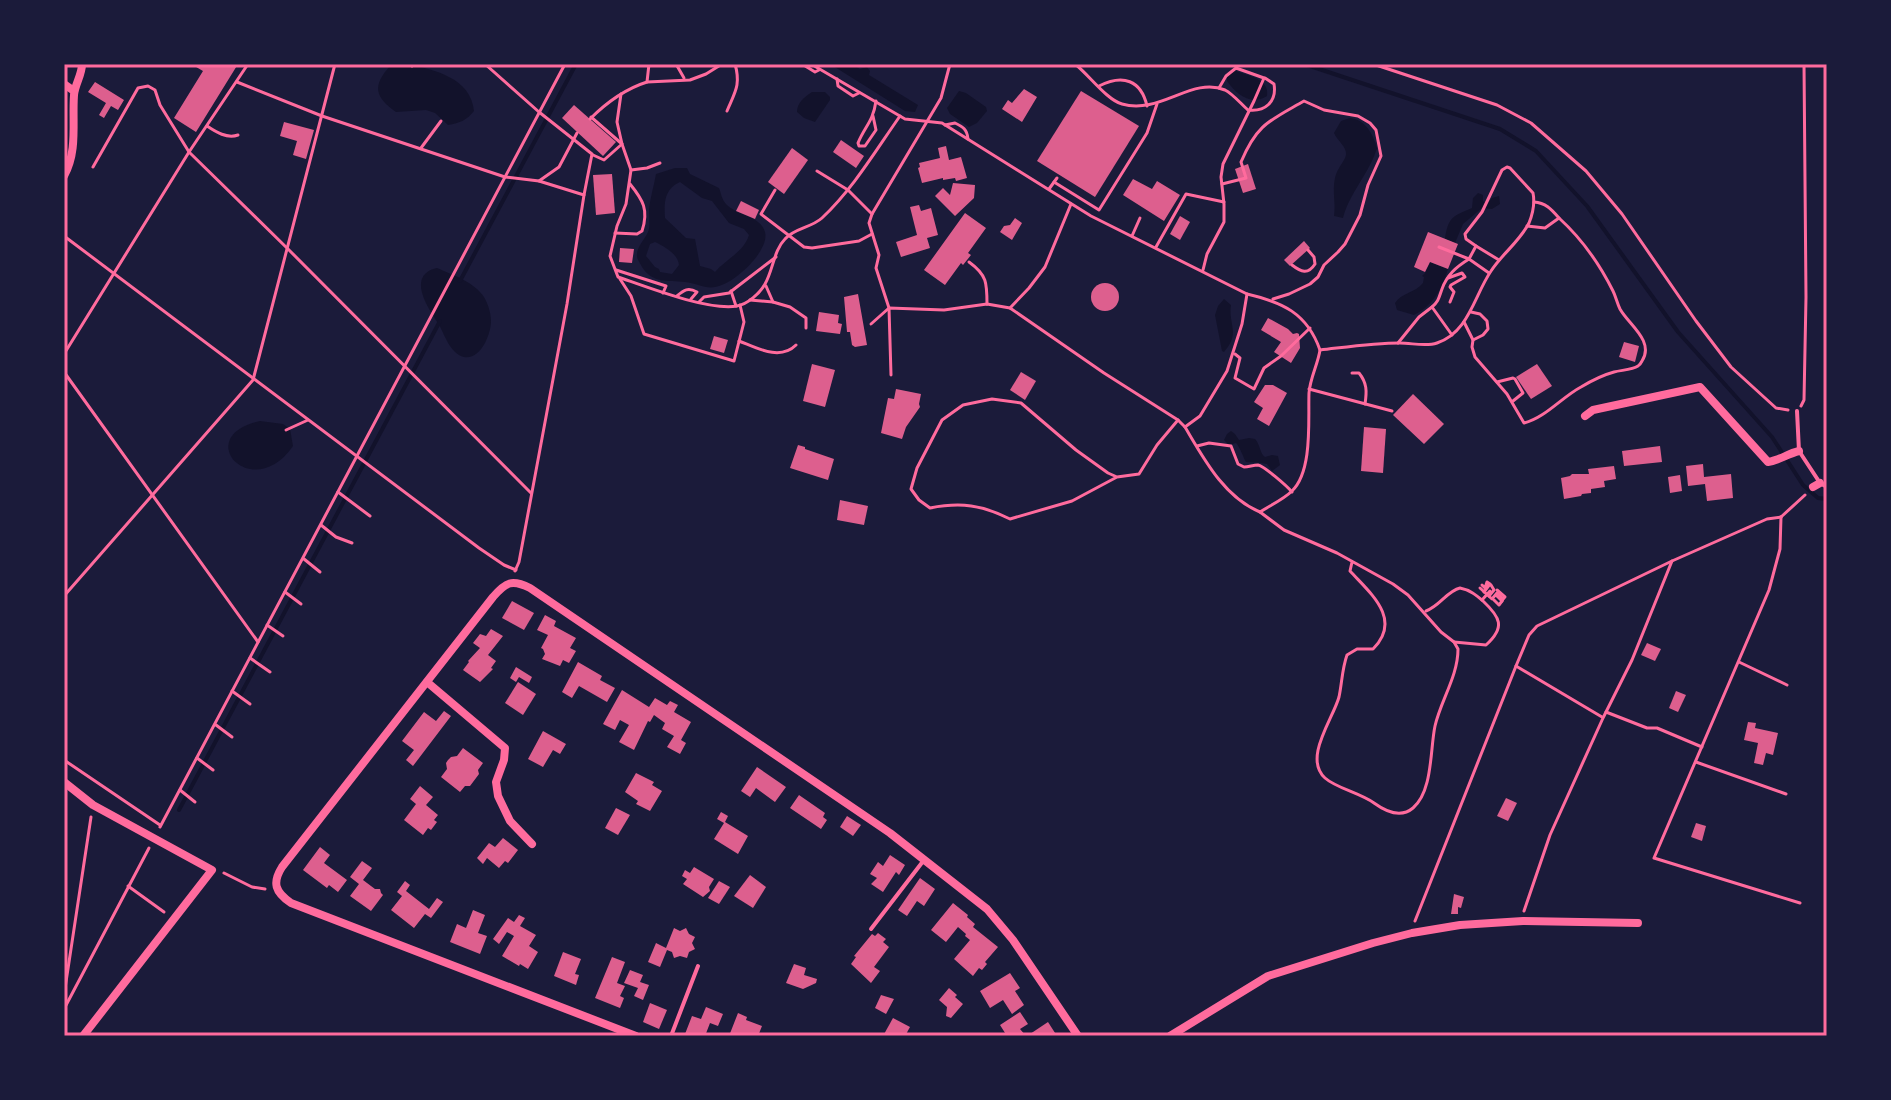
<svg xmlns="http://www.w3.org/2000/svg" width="1891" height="1100" viewBox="0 0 1891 1100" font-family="Cabin,sans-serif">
<rect width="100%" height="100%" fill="#1b1b3a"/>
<!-- water -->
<g fill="#12122b" fill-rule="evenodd">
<path d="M408,64C435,70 471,78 474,111C467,120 460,123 448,125L435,113L426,110L396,112C375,97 372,86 390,66Z"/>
<polygon points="830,64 852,64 860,69 867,67 870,71 869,75 918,105 915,112 905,111"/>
<path d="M1236,71C1249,76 1270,79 1267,96C1251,106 1237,95 1227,81V78L1230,73Z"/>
<polygon points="959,91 966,93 986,107 987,111 977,123 969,127 950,114 947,108"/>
<path d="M812,92H825L830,97V100L815,122L804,118L797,112C797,103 804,97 812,92Z"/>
<path d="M1350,118C1366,120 1373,134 1377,148C1369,174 1350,192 1343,218L1334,216C1336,204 1332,191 1335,178C1337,168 1345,161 1346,155C1347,146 1337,141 1334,133L1341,121Z"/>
<path d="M675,168H687L690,174L719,188C721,193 722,200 726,204C737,216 760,215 765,232C770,251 733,285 715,287C706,289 695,283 685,282C668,280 653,284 642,267C640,263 637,259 637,256C636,246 647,238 649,229C650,223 649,216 649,210C650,198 654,186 656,174ZM680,182L702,198L712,201L729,223L744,229L749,235C744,252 726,259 715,272L711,269L700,266L695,239L686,238L665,218C664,203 664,189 680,182ZM655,242C665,247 678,254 679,265L672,274L660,272L659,269L655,267L646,256L650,244Z"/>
<path d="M1478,193L1483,195V201L1487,204L1492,198L1499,196L1500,204L1492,209L1482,208L1463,224L1455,243L1445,239C1448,217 1453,216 1472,208L1473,198Z"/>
<path d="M1430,262L1448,269C1442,289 1433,306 1414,315L1397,310L1395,303C1401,293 1415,293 1423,283L1424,277L1422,276L1425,273Z"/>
<path d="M437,268C453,275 474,282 484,297C488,304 491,313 491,321C491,334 481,360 464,357C450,354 444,333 438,323C428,308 406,275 437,268Z"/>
<path d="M1224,299L1231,305C1228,325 1241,333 1224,352L1222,351L1215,315L1218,306Z"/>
<path d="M260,421L283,424L290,429L293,446C252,505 190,436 260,421Z"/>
<path d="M1231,431L1235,434L1239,440L1249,438L1255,439C1260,444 1260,454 1265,457L1272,455L1278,456L1280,465L1272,471L1267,464C1259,462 1254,463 1246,462C1243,457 1240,447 1236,443L1229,445L1224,440L1227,434Z"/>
</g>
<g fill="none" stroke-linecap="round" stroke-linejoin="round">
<!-- stream -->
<g stroke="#12122b" stroke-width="4">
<polyline points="1304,64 1500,129 1536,151 1587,206 1678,332 1772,437 1803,485 1818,498 1827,499"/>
<polyline points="460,281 576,64"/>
<polyline points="179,810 440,321"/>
</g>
</g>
<!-- building -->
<g fill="#dd5f8e">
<polygon points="191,64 238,64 196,132 174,118 203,71"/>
<polygon points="95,82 124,100 118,110 111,106 104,118 99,115 106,103 88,92"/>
<polygon points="1024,89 1037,97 1022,122 1002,109 1008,100 1012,103"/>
<polygon points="1081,91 1139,126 1095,197 1037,161"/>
<polygon points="574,105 616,142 603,156 562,118"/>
<polygon points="284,122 314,130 306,159 293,155 297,141 280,136"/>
<polygon points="841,140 864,156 856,168 833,152"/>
<polygon points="946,146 949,160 961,157 967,178 956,181 955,178 943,180 943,178 922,183 918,168 920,167 919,163 940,158 938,148"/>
<polygon points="792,148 808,160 784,194 768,182"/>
<polygon points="1248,164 1256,189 1243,193 1235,169"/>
<polygon points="612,174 615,213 596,215 593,175"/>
<polygon points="1133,179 1152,189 1157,181 1180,195 1164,221 1123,195"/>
<polygon points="953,183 975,185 974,198 955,216 935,196 943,188 950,195"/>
<polygon points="741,201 759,210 755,219 736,211"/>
<polygon points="919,205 921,211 931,208 938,235 927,238 930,248 901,257 896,242 917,235 910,207"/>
<polygon points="965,213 986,228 968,253 971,255 963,265 961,263 945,285 924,270"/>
<polygon points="1180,216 1190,222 1180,240 1170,234"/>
<polygon points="1015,218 1022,223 1012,240 1000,232 1004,226 1010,225"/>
<polygon points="1428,232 1458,244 1448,269 1430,262 1425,272 1414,267"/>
<polygon points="1304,241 1310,248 1290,266 1284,260"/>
<polygon points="620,248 634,249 632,263 619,262"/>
<circle cx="1105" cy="297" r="14"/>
<polygon points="858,294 867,345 855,347 852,345 850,332 847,332 844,297"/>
<polygon points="819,312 839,315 838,323 842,324 840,334 816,331"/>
<polygon points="1268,318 1288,329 1293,334 1297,333 1299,334 1300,348 1291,363 1274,352 1281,342 1261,330"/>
<polygon points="714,336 728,340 724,353 710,349"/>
<polygon points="1624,342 1639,346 1635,362 1619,357"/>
<polygon points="812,364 835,370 825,407 803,401"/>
<polygon points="1537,364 1552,386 1531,399 1516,377"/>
<polygon points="1021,372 1036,381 1025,400 1010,390"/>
<polygon points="1265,385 1273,385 1287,393 1269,426 1257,419 1263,408 1254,402"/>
<polygon points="896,389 921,394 919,404 920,407 906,427 902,439 881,433 888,398 894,399"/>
<polygon points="1413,394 1444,424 1424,444 1393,415"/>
<polygon points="1364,427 1386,429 1383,473 1361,471"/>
<polygon points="798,445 805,447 805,449 834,459 828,480 790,468"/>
<polygon points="1660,446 1662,462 1624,466 1622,451"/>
<polygon points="1703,464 1704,477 1731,474 1733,498 1707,501 1705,484 1688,486 1686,466"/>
<polygon points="1614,466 1616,479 1604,481 1605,487 1591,489 1591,493 1582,494 1581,496 1564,499 1561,478 1570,476 1572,474 1589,474 1588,469"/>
<polygon points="1680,475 1682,491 1670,493 1668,477"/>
<polygon points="840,500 868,506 864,525 837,520"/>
<polygon points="512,601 534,613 524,630 502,618"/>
<polygon points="545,615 556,621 554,626 576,638 570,648 576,651 569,663 563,660 560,666 542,659 545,654 543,649 541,648 548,635 537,630"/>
<polygon points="491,629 503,636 488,655 496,661 491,668 493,669 480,682 463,670 469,662 468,661 480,648 473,643 480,634 486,636"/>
<polygon points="1647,643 1661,649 1655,661 1641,655"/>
<polygon points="578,662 602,676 600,680 615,688 607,702 579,686 572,698 562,692"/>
<polygon points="516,667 532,677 529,683 519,677 516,682 510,678"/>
<polygon points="518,682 536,694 523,715 505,703"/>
<polygon points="622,690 649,707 655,698 667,705 670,701 678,705 674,712 691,722 681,740 686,743 680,754 667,747 674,736 662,729 665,723 654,715 650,722 648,721 634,750 619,742 629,725 620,720 615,730 603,724"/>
<polygon points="1676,691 1686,695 1678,712 1669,708"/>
<polygon points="444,711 451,716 413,766 406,760 414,750 402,741 424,712 436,721"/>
<polygon points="1748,722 1756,723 1755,728 1778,733 1773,755 1766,753 1763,765 1754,763 1758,743 1744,740"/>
<polygon points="543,731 566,744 560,754 553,750 543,767 528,759"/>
<polygon points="463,748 483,763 478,770 479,774 470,786 465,786 460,792 441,777 447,769 446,763 448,760 451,757 457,756"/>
<polygon points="757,767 786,787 775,802 756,788 750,797 741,791"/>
<polygon points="636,773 654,782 652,785 662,791 650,811 636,804 638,801 625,792"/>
<polygon points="420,786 433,797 426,805 438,815 434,820 437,822 431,830 428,828 423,835 404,820 416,804 410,799"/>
<polygon points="799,795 825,813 823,817 827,820 821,829 790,808"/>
<polygon points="1506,798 1517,803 1508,821 1497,816"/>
<polygon points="616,808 630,815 618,835 605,828"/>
<polygon points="721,812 728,816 725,822 748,836 738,854 714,839 724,823 717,819"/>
<polygon points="847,816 861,825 853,836 840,827"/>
<polygon points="1696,823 1706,826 1702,841 1691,837"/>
<polygon points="503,838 518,850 508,863 505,861 499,868 487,858 483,864 477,858 489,843 495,847"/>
<polygon points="320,847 330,855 324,863 347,880 338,892 329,885 327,888 303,870"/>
<polygon points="890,855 905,865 899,875 896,872 883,892 871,884 877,878 870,874 878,862 883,866"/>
<polygon points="362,861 372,868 363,880 375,889 380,889 381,893 383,895 371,911 350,896 359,884 350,877"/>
<polygon points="694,867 714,879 709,887 710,891 703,897 683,884 687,879 682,876 685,870 690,873"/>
<polygon points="750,875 766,887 753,908 734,896"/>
<polygon points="920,878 935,889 924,906 917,901 907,916 898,910"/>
<polygon points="405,881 410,885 406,891 429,909 437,898 443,902 431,918 425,914 414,928 391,910 402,896 397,892"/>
<polygon points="719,881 730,887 719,904 708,898"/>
<polygon points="1454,894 1464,897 1461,908 1458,907 1458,914 1451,914"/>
<polygon points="953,903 968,915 967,917 975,924 973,927 998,947 985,962 987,964 982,970 979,968 973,976 954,959 970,940 965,936 966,934 958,927 946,942 931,930"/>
<polygon points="473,910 485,915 478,933 487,936 480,954 450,942 457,924 466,928"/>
<polygon points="519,915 525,918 520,926 536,935 529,946 538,952 528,969 520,964 519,966 502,956 514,936 507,932 499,944 493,939 508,918 514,922"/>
<polygon points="674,928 680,931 686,928 689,934 695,937 692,943 695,949 689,952 687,958 680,956 674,958 672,952 667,950 660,967 648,962 656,943 666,948"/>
<polygon points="878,933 886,939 883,942 889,947 874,967 880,971 871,983 851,964 856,957 854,956 872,934 875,936"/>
<polygon points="563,952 581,959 575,974 579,975 576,985 554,976"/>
<polygon points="612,957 625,962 617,983 625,986 620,996 624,998 620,1008 595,998"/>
<polygon points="794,964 806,968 804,975 817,979 816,983 803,989 786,983"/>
<polygon points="630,970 643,975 640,982 649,985 643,1000 634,996 638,988 624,983"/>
<polygon points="1010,973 1020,988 1015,991 1024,1005 1012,1014 1003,1000 990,1008 980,991"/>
<polygon points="949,988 957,995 955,997 963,1004 951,1018 946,1016 947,1007 939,1000"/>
<polygon points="881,995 894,999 886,1014 875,1008"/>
<polygon points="650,1003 667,1010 659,1029 643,1022"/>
<polygon points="706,1007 723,1014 718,1026 710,1023 705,1036 685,1034 692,1016 701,1019"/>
<polygon points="1020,1012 1028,1024 1020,1029 1026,1036 1007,1036 1000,1025"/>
<polygon points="738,1013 747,1017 746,1020 762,1026 758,1036 729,1036"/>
<polygon points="893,1018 910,1027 905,1036 883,1036"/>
<polygon points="1048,1022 1057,1036 1027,1036"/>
</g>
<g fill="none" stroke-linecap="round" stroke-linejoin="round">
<!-- path -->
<g stroke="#ff6b9d" stroke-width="3">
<polyline points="485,64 539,112 592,154 584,195"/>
<polyline points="676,64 684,78"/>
<polyline points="802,64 815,72 819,70"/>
<path d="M811,64L905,119L942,123L1091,216L1247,294C1282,302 1307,313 1320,350C1347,347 1374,343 1400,343C1412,343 1426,347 1437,343C1469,332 1474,296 1491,271C1502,254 1520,241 1529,223C1533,213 1535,203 1533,193L1510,168L1507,167L1502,170L1482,212L1465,234L1466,239L1476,246L1469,259L1439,247"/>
<path d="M1075,64C1089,75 1107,100 1122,104C1160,115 1192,76 1225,90C1233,94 1241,104 1248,110C1265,112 1277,102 1274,84L1265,78"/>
<polyline points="1373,64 1497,105 1531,123 1586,171 1622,214 1696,321 1731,367 1776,408 1788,410"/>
<polyline points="412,66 414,64"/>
<polyline points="837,79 838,86 853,96 859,93"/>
<polyline points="237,82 322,116 505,177 539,181 584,195 567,304 519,562 515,571"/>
<polyline points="647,82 649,64"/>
<path d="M1099,86C1123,74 1141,80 1147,106"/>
<path d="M621,94L617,122L622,144L631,170L626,204L617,226L610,256L618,277C647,287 708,311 737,306C748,304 760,293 765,284C773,270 774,250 785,239C794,228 811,228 822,218C853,189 876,150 900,116"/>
<path d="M727,111C735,92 741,85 735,64"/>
<path d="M873,116L876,130L865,146H859L858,143C865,126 873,122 876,101"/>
<polyline points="591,117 622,144 604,160 593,155"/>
<path d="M590,119C606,103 625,89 647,82L690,80L706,74L722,64"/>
<path d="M945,125L955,123C963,127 967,129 968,139"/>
<path d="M207,126C216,132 227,139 238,135"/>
<polyline points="421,148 441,121"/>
<polyline points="93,167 138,88 148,86 155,90 160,105 189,152 288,249 531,493"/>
<polyline points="631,170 647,168 660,163"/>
<polyline points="817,171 848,190 872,214 869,223 879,255 876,268 889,308 891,375"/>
<polyline points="539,181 559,167 577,133"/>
<polyline points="1054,182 1099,210 1147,133 1157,104"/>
<path d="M1222,184L1246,178L1241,162C1257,124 1269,121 1304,101L1324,110L1358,116L1370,123L1376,130L1381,156L1368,185L1360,215L1345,244L1338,252L1324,265L1318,277L1310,284L1289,294L1273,299"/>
<polyline points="1049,189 1057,178"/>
<polyline points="775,190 761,214 804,247 812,248 859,241 872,234"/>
<path d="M1534,202C1546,203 1551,209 1559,218"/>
<polyline points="1071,204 1045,267 1029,288 1010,308 1104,373 1178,420"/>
<polyline points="872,214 941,98 950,64"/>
<path d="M615,233L637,234L642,231C649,210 643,200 630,184"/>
<polyline points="64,236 479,548 504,565 516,570"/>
<polyline points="1132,236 1140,218"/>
<polyline points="1476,246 1499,260"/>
<polyline points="1156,247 1186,194 1224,202"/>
<path d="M969,262C987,275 987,283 987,304"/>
<path d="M1292,265C1301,272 1308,275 1315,264L1314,257L1308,250"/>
<polyline points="616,270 666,286 663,293"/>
<polyline points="1203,270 1207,254 1224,222 1224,204 1221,177 1223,164 1254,101 1264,78 1236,68 1226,76 1219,88"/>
<polyline points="1448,278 1462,273 1465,277 1451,285 1450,287 1454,292 1450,302"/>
<polyline points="620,279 631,296 644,334 734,361 744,322 740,305"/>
<polyline points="766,286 773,302 790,307 806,318 806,328"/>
<polyline points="731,291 736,306"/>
<path d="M677,296C684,290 688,287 697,292L691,299"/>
<polyline points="750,300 773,302"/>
<polyline points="699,302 704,297 729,293 776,257"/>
<path d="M1432,307C1439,301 1439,297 1442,289C1447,275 1456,267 1469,259L1489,273"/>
<polyline points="1471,312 1480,314 1487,321 1488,329 1483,335 1473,340"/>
<path d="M1464,322L1473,340L1472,347L1475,357L1507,394L1524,423C1545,418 1562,397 1581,387C1591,381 1603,375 1614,372C1621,370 1632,370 1638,366C1640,365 1641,363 1642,361C1655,341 1628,324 1620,309C1617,303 1616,297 1613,291C1600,265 1581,238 1559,218L1545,228L1527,226"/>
<polyline points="871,324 889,308 944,310 987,304 1010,308"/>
<path d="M739,341C757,348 780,361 796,345"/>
<polyline points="1398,343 1419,317 1432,307 1452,335"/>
<polyline points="64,354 189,152 248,64"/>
<polyline points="1235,354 1240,358 1235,378 1254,389 1264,368 1281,356 1310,328"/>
<polyline points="64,372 258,642"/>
<path d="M1352,373H1359C1367,383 1367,391 1365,404"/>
<polyline points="1497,382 1513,378 1515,379 1523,393 1513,401"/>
<polyline points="1309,389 1392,411"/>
<polyline points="1801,406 1804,400 1806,297 1804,64"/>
<path d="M1185,427C1204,459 1224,497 1260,512C1271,505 1284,499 1292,491C1313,471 1308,419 1309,393C1310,378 1318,364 1320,350"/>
<polyline points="286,430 308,420"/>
<path d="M1197,446L1209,443L1231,446L1238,464L1244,467C1249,467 1253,465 1258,465C1264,466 1287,486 1292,492"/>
<path d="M1117,477L1072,501L1010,519C982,505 961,502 930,508L919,500L911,489L917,468L942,420L963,405L992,399L1021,403L1076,450L1108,473L1117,477L1139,474L1157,445L1178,420L1185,427L1200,416L1227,371L1242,324L1247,294"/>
<polyline points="338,492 370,516"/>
<path d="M1260,512L1284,530L1337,553L1393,584L1408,595L1441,632L1454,642L1458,649C1458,676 1441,700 1435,726C1430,749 1433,791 1413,808C1400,819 1385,811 1374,803C1360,793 1336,788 1325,778C1303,758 1333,719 1339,697C1342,683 1342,669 1347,655L1357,649H1373C1403,619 1370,593 1350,571L1352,562"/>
<polyline points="1781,517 1780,549 1769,590 1654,858 1800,903"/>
<polyline points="1781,517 1805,495"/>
<polyline points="321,525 336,537 352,543"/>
<polyline points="304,559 320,572"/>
<polyline points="1482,585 1485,588 1487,582 1490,584 1484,592"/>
<polyline points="1480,588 1492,599 1497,593 1503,599 1502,601 1497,596"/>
<polyline points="1497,590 1505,597 1503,599"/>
<polyline points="285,592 301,604"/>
<polyline points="64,596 253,380 335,64"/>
<polyline points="1489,596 1494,590 1491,585"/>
<polyline points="1482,600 1490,591"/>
<polyline points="1494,600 1499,605 1502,601"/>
<path d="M1426,611C1440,606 1447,591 1460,588C1470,590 1476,595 1483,601C1500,617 1506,627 1486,645L1454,642"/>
<polyline points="267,625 283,636"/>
<polyline points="250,658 270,672"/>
<polyline points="1739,662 1787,685"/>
<polyline points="1516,666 1602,717"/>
<polyline points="232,691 250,704"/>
<polyline points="1606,712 1647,728 1657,728 1702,747"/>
<polyline points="216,725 232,737"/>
<polyline points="197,758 213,770"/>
<polyline points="64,760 160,825"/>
<polyline points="1696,762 1786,794"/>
<polyline points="180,790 195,802"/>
<polyline points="160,827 565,64"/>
<polyline points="224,873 252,887 265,889"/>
<polyline points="128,886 164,912"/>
<polyline points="1524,911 1550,835 1603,718 1632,660 1672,561"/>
<polyline points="1415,921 1516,666 1529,635 1537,626 1672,561 1767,519 1781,517"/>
<polyline points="64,995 91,817"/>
<polyline points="64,1009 149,848"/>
</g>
<!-- service -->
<g stroke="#ff6b9d" stroke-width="4">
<polyline points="1797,411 1799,451 1820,483 1827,487"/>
<polyline points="871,929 924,860"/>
<polyline points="671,1036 698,966"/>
</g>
<!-- minor -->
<g stroke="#ff6b9d" stroke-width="8">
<polyline points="64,84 74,91"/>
<path d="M64,176C78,151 72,122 74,95C75,84 82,75 82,64"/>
<path d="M1585,416L1593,410L1700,387L1768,462C1780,460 1787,454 1799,451"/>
<polyline points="1813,487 1820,483"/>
<polyline points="427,682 505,748 504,760 496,782 498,796 510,821 532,844"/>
<polyline points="64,782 93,805 212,870 83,1036"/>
<path d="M636,1036L291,903C275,892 272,883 282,867L493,597C506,582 512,579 530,588L890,833L987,909L1013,940L1078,1036"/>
<polyline points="1170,1036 1268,976 1373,943 1412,933 1460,925 1523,921 1638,923"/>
</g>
</g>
<!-- border -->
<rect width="1891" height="1100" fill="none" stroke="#1b1b3a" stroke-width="132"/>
<rect x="66" y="66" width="1759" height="968" fill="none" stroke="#ff6b9d" stroke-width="3"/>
</svg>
